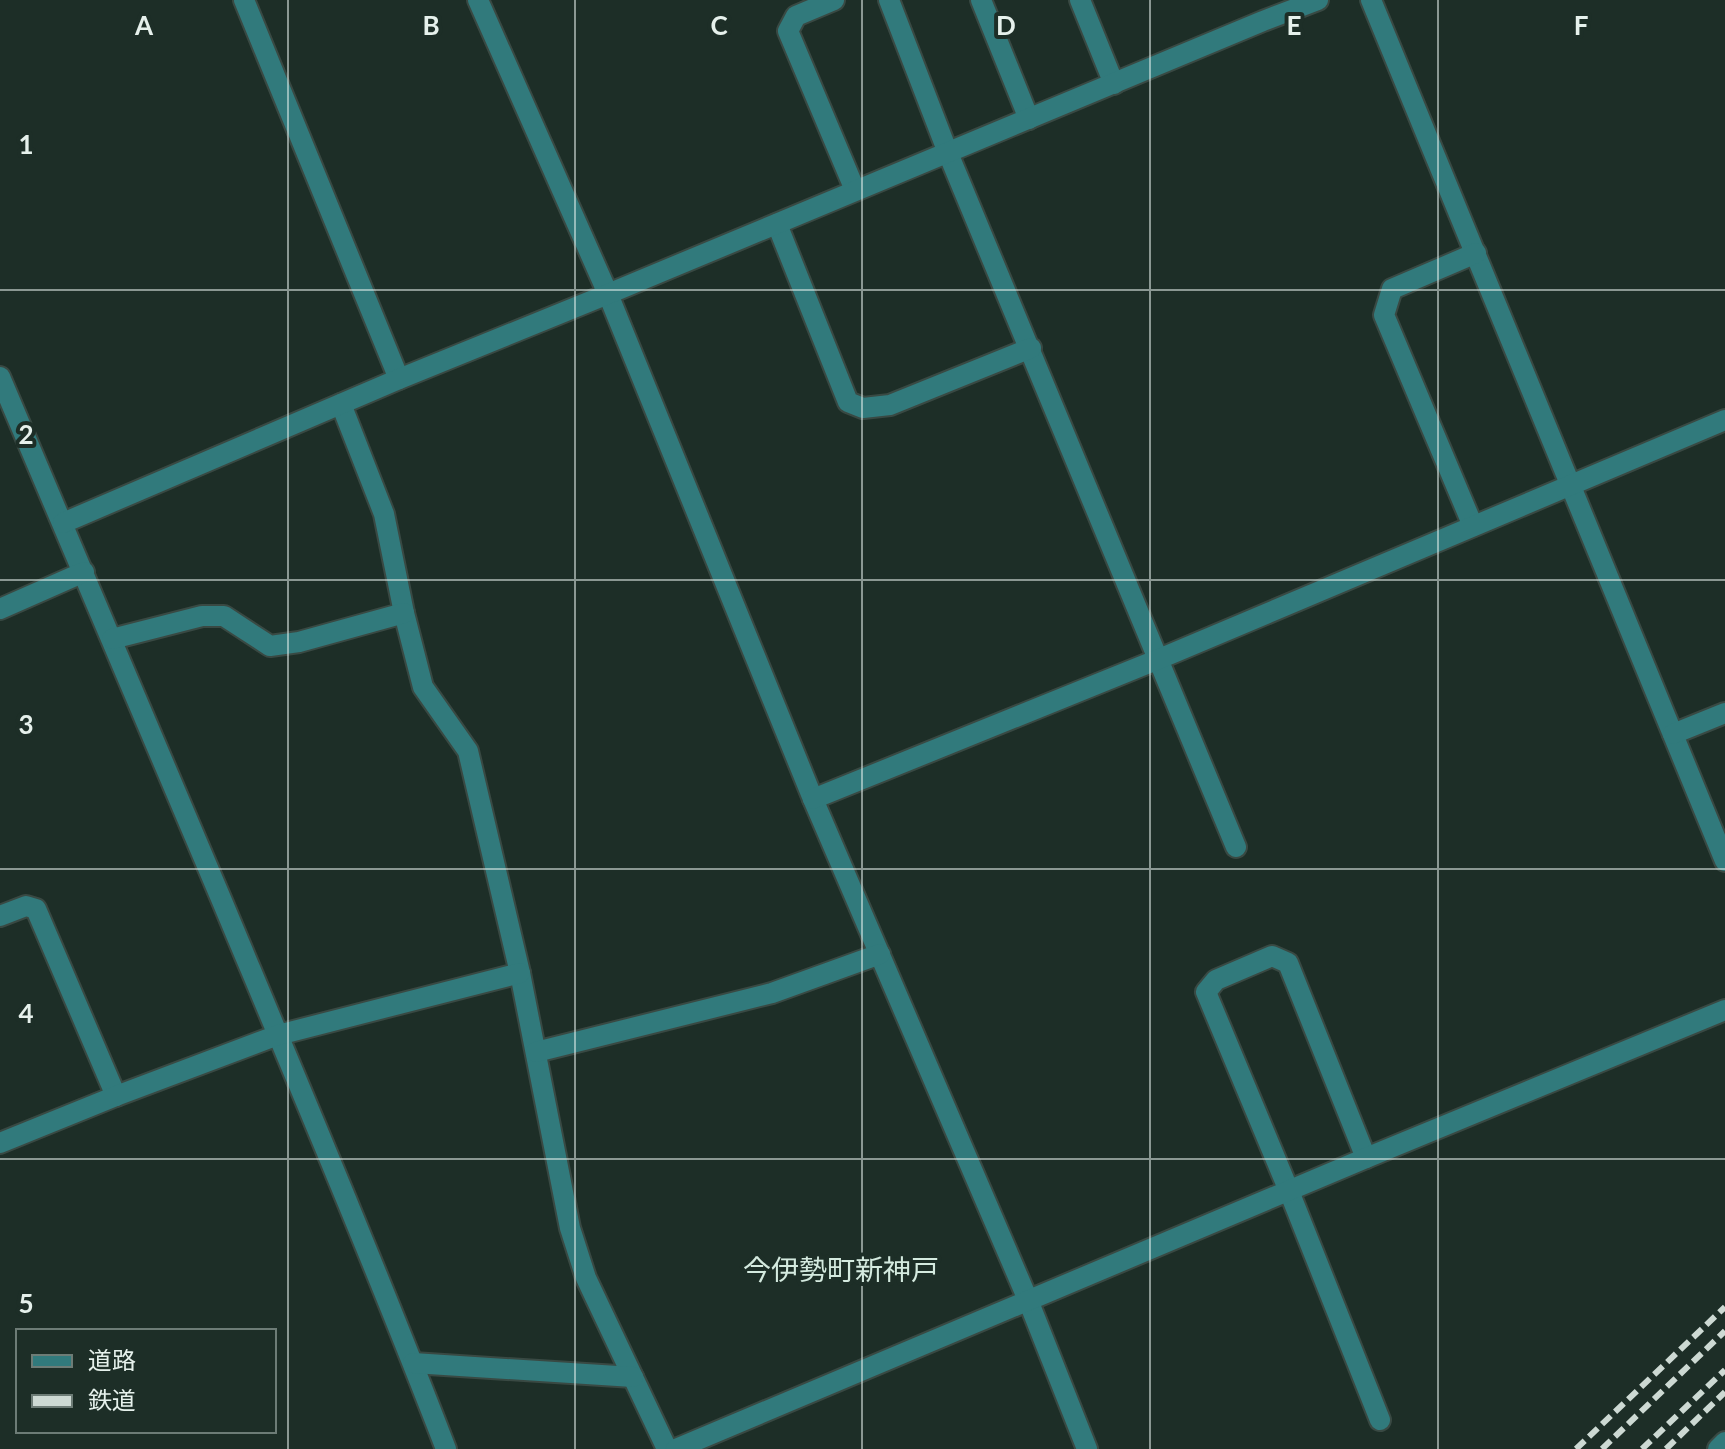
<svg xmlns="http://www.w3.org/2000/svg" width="1725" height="1449" viewBox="0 0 1725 1449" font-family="Lato,'Noto Sans JP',sans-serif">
<rect width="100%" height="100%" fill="#1d2e27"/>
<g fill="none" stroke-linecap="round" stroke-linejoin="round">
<defs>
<g id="minor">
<polyline points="244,0 399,379"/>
<polyline points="478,0 608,294 813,799 1028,1300 1087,1449"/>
<polyline points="834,0 796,16 788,31 855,190"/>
<polyline points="889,0 948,153 1236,847"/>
<polyline points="981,0 1029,119"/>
<polyline points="1080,0 1114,84"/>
<polyline points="1371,0 1725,861"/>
<polyline points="777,224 848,402 863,408 890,405 1031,348"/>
<path d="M0,377C75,551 148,726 222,901C298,1083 375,1265 446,1449"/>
<polyline points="341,404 384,514 404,613 423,687 468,751 520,973 570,1228 586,1278 667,1449"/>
<polyline points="63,523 399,379 608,294 1263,21 1318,0"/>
<polyline points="1473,526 1384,315 1392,289 1476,253"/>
<polyline points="0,609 84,572"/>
<polyline points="112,639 202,616 224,616 270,646 299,642 404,613"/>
<polyline points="1673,734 1725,713"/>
<polyline points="813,799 1159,659 1725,420"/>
<polyline points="0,916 26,906 36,909 116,1096"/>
<polyline points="536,1052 772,993 880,954"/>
<polyline points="0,1143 116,1096 278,1035 520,973"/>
<polyline points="1366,1158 1288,963 1272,956 1216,980 1206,992 1289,1191 1380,1420"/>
<polyline points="413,1363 633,1377"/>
<polyline points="676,1449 1366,1158 1725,1010"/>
<polyline points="1718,1449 1725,1442"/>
</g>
</defs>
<!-- minor casing -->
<use href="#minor" stroke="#394943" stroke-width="24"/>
<!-- minor -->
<use href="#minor" stroke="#317a7c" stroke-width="20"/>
<!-- rail -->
<g stroke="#cdd9d3" stroke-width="6" stroke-dasharray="12 6" stroke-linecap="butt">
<polyline points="1576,1449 1725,1307"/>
<polyline points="1602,1449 1725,1331"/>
<polyline points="1642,1449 1725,1370"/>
<polyline points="1666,1449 1725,1392"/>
</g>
</g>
<!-- grid -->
<path fill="none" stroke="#e6f1ec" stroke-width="2" stroke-opacity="0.55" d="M288,0V1449M575,0V1449M862,0V1449M1150,0V1449M1438,0V1449M0,290H1725M0,580H1725M0,869H1725M0,1159H1725"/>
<g text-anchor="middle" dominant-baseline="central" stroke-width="8" stroke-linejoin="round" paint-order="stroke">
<!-- quarter labels -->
<g font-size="28" fill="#d4eadf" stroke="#1d2e27">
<text x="841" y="1269">今伊勢町新神戸</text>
</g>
</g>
<g font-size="26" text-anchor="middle" font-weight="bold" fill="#e6f1ec" stroke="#1d2e27" stroke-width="8" stroke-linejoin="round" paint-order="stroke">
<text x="144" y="35">A</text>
<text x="431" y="35">B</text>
<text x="719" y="35">C</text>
<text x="1006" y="35">D</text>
<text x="1294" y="35">E</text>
<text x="1581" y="35">F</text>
<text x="26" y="154">1</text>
<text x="26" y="444">2</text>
<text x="26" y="734">3</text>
<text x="26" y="1023">4</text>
<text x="26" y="1313">5</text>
</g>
<!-- legend -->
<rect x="16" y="1329" width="260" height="104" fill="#1d2e27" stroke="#6d7c76" stroke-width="2"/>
<rect x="32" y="1355" width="40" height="12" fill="#317a7c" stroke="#6d7c76" stroke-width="2"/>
<text x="88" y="1369" font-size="24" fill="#e6f1ec">道路</text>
<rect x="32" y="1395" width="40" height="12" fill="#cdd9d3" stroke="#6d7c76" stroke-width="2"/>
<text x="88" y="1409" font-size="24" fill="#e6f1ec">鉄道</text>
</svg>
